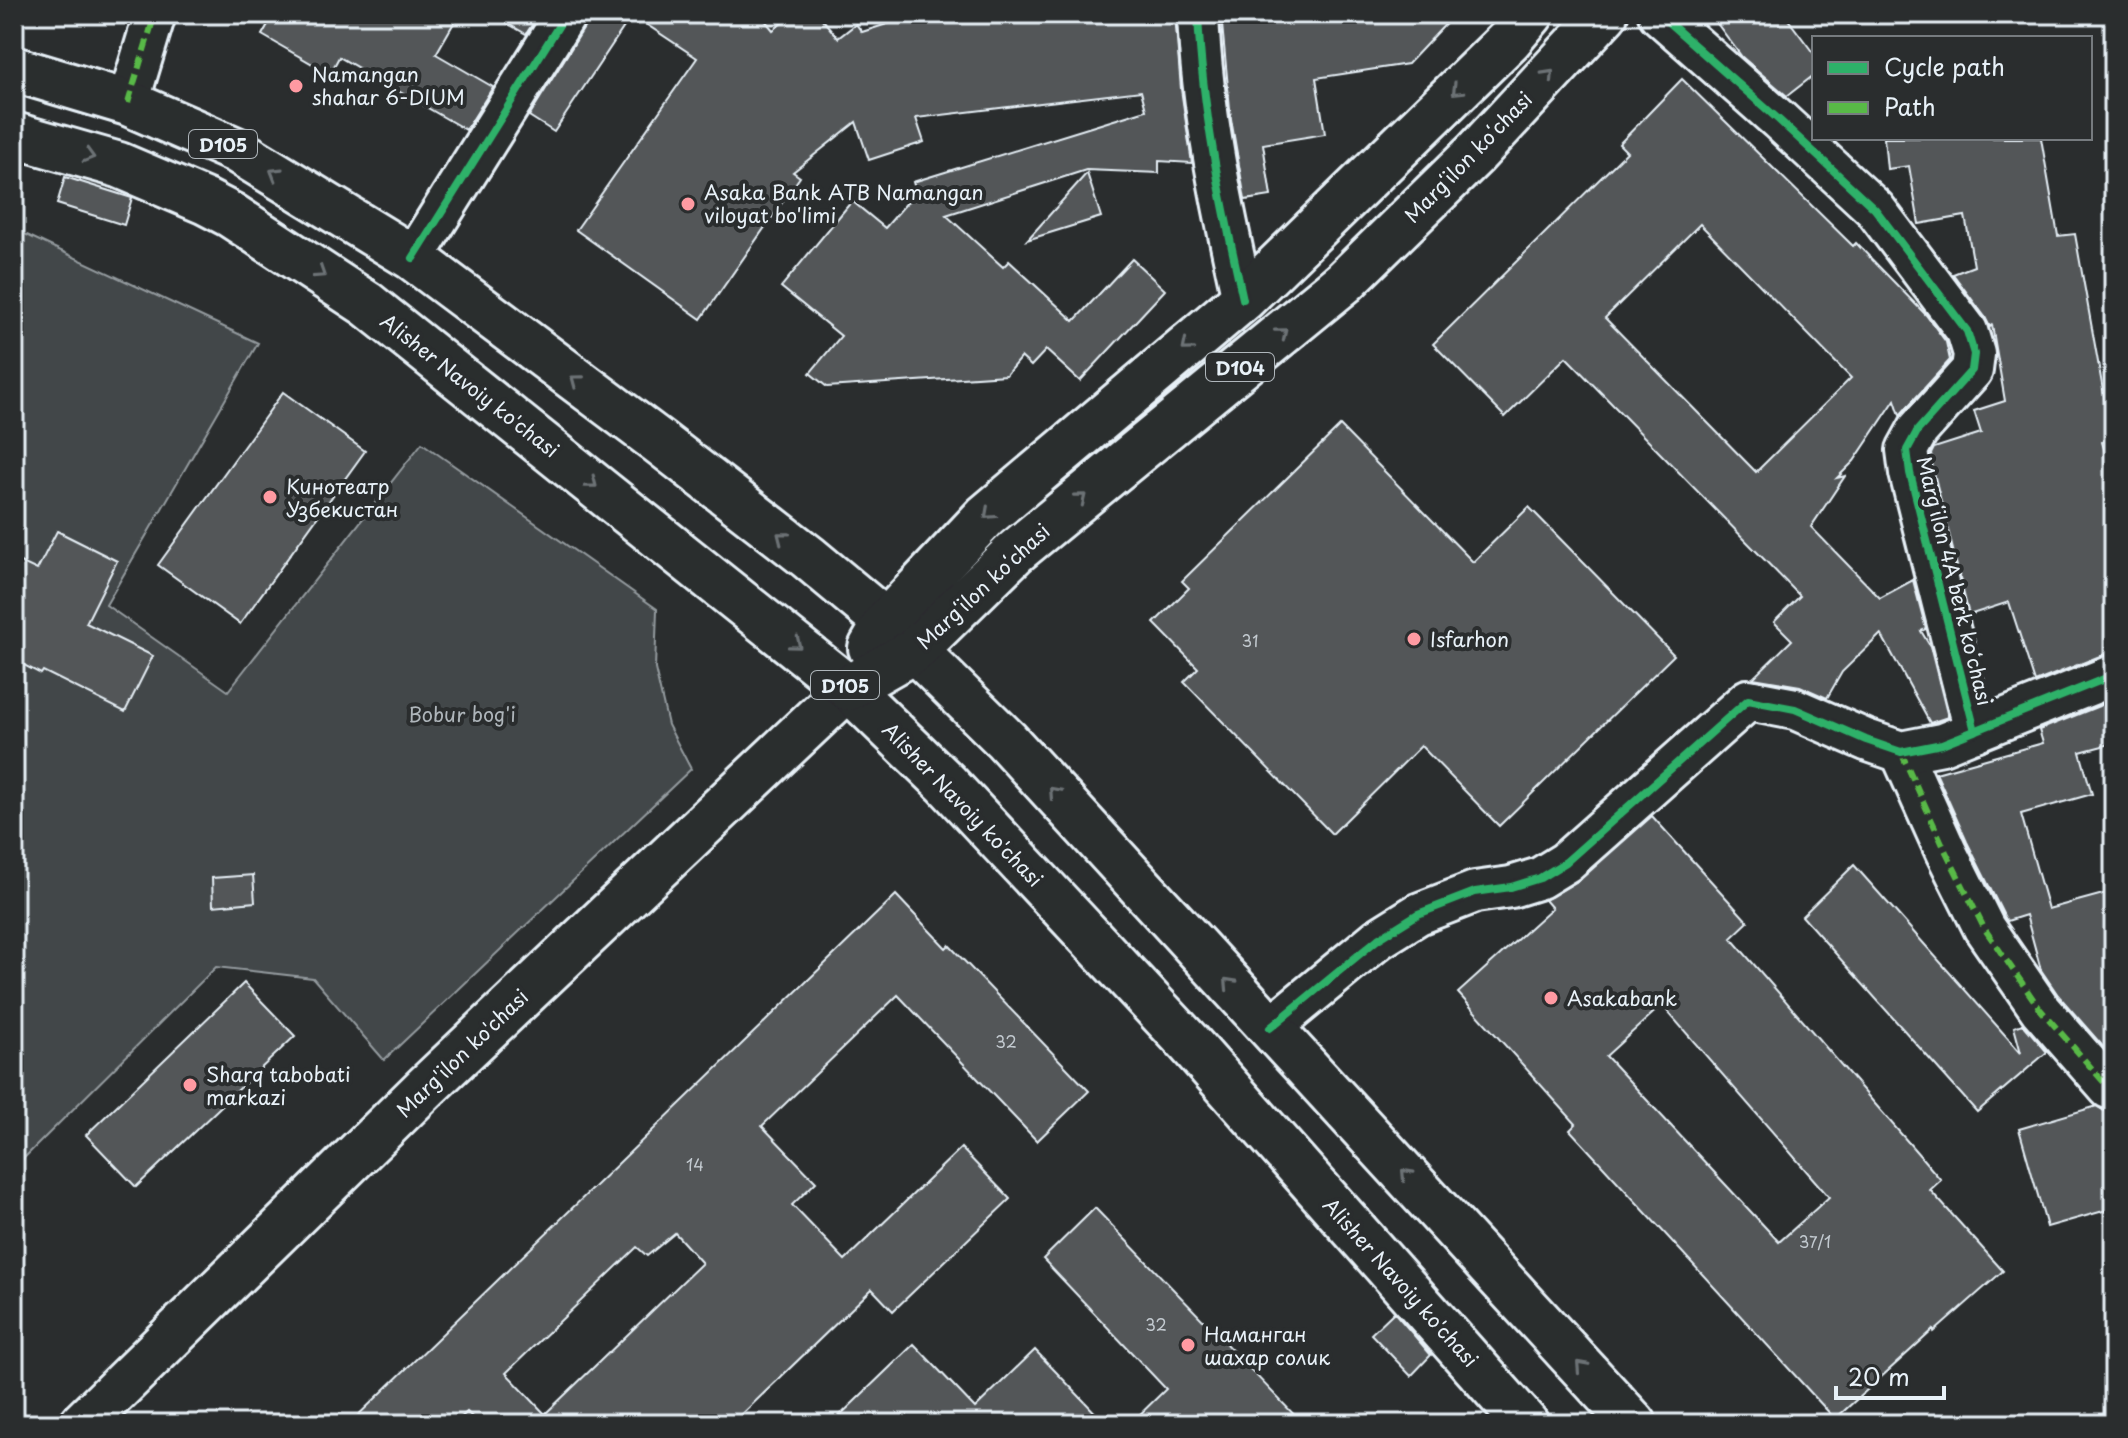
<svg xmlns="http://www.w3.org/2000/svg" width="2128" height="1438" viewBox="0 0 2128 1438" font-family="'Playpen Sans',sans-serif">
<rect width="100%" height="100%" fill="#2a2d2e"/>
<filter id="ink" filterUnits="userSpaceOnUse"><feTurbulence type="fractalNoise" baseFrequency=".0125" numOctaves="2"/><feDisplacementMap in="SourceGraphic" scale="16" xChannelSelector="R" yChannelSelector="G"/><feConvolveMatrix kernelMatrix="1 2 1 2 8 2 1 2 1" color-interpolation-filters="sRGB"/></filter>
<g filter="url(#ink)">
<!-- green -->
<polygon fill="#424648" stroke="#959ca0" stroke-width="2" points="14,229 258,343 106,605 228,691 422,443 657,609 655,669 668,725 691,769 384,1060 313,978 216,967 14,1168"/>
<!-- building -->
<g fill="#535759" stroke="#e8f1f8" stroke-width="2" fill-rule="evenodd">
<polygon points="274,14 459,14 436,54 493,87 466,130 339,57 330,74 262,35"/>
<polygon points="491,14 539,14 526,34"/>
<polygon points="589,14 760,14 773,30 793,14 818,14 838,38 856,24 862,32 918,14 1175,14 1181,89 1192,163 1159,161 1159,173 1086,170 946,215 1003,267 1009,261 1074,321 1132,259 1165,290 1080,381 1046,350 1031,366 1021,357 1006,375 827,387 810,373 841,336 781,287 852,201 885,228 916,192 913,182 1146,110 1141,91 916,118 924,142 869,160 856,122 793,172 800,177 701,319 576,230 697,58 632,15 554,132 529,116 585,26"/>
<polygon points="1221,14 1455,14 1408,64 1316,78 1325,134 1263,144 1271,196 1245,200 1231,119"/>
<polygon points="1710,14 1784,14 1814,54 1814,75 1787,96 1742,57"/>
<path d="M1682,79L1853,246L1856,243L1926,315L1946,342L1950,360L1900,415L1895,400L1854,461L1837,478L1845,476L1811,527L1880,598L1913,580L1926,629L1921,631L1930,646L1948,717L1930,723L1881,634L1842,672L1827,698L1800,686L1753,678L1792,640L1774,622L1800,596L1566,357L1505,417L1433,344L1627,152L1619,144ZM1700,224L1851,378L1756,472L1605,318Z"/>
<polygon points="1884,138 2041,138 2058,236 2075,234 2112,440 2102,442 2114,481 2114,653 2105,654 2035,682 2009,602 1969,615 1933,469 1931,454 1934,448 1981,433 1974,411 2005,401 1992,325 1990,327 1985,317 1953,274 1974,266 1965,216 1919,224 1909,166 1887,169"/>
<polygon points="1087,173 1101,217 1027,240"/>
<polygon points="65,177 132,198 124,225 57,204"/>
<polygon points="283,392 365,451 240,624 158,565"/>
<polygon points="1340,426 1473,562 1529,507 1674,655 1499,826 1421,746 1332,834 1184,682 1198,668 1154,623 1189,588 1182,581"/>
<polygon points="57,531 117,561 86,623 153,656 125,712 43,671 41,674 14,660 14,559 37,570"/>
<polygon points="2114,700 2114,743 2080,752 2092,794 2021,814 2048,909 2114,891 2114,998 2106,1001 2114,1031 2114,1059 2058,995 2041,970 2026,915 2007,921 2004,916 1967,842 1936,773 2043,743 2039,730"/>
<path d="M1652,816L1748,922L1731,938L1941,1180L1930,1190L2003,1271L1934,1332L1933,1330L1835,1419L1570,1130L1576,1124L1458,993L1552,908L1545,900L1581,879ZM1662,1005L1829,1197L1779,1242L1606,1056Z"/>
<polygon points="1854,865 2021,1053 2014,1027 2023,1024 2047,1052 1977,1112 1802,916"/>
<polygon points="253,875 255,902 213,906 212,878"/>
<path d="M896,895L946,948L949,945L1089,1091L1037,1141L898,995L762,1126L816,1182L792,1205L845,1260L961,1148L1010,1199L893,1311L872,1289L732,1424H479L467,1412L454,1424H349ZM675,1233L702,1263L545,1414L506,1373L637,1247L647,1256Z"/>
<polygon points="244,983 295,1036 136,1187 86,1135"/>
<polygon points="2097,1106 2104,1111 2114,1111 2114,1208 2047,1227 2019,1129"/>
<polygon points="1095,1208 1303,1424 1130,1424 1166,1389 1043,1259"/>
<polygon points="1394,1312 1431,1355 1411,1376 1371,1334"/>
<polygon points="914,1344 975,1408 1035,1350 1106,1424 831,1424"/>
</g>
<g fill="none" stroke-linecap="round" stroke-linejoin="round">
<defs>
<g id="street">
<path d="M1198,14C1202,111 1222,205 1243,299"/>
<polyline points="1659,14 1779,120 1875,209 1967,331 1974,354 1972,370 1918,430 1907,450 1910,473 1975,731"/>
<polyline points="128,103 155,14"/>
<polyline points="413,258 566,14"/>
<polyline points="1901,752 1946,852 1984,928 2040,1009 2109,1088 2114,1089"/>
<polyline points="1270,1028 1378,939 1418,914 1475,892 1511,887 1540,878 1566,862 1748,700 1795,709 1866,740 1901,752 1942,744 2114,675"/>
</g>
<polyline id="secondary" points="82,1424 427,1086 848,688"/>
<g id="primary">
<polyline points="14,69 128,103 236,150 413,258 658,441 808,557 886,622 1006,740 1634,1424"/>
<polyline points="14,135 119,165 206,202 231,215 367,304 848,688 946,783 1189,1043 1526,1424"/>
<polyline points="871,648 886,622 986,516 1243,299 1509,40 1531,14"/>
<polyline points="848,688 915,650 1015,552 1344,282 1475,154 1605,14"/>
</g>
</defs>
<!-- street casing -->
<use href="#street" stroke="#e8f1f8" stroke-width="46"/>
<!-- secondary casing -->
<use href="#secondary" stroke="#e8f1f8" stroke-width="50"/>
<!-- primary casing -->
<use href="#primary" stroke="#e8f1f8" stroke-width="50"/>
<!-- street -->
<use href="#street" stroke="#2a2d2e" stroke-width="40"/>
<!-- secondary -->
<use href="#secondary" stroke="#2a2d2e" stroke-width="44"/>
<!-- primary -->
<use href="#primary" stroke="#2a2d2e" stroke-width="44"/>
<!-- quiet -->
<g stroke="#58b947" stroke-width="6" stroke-dasharray="12 6" stroke-linecap="butt">
<polyline points="128,103 155,14"/>
<polyline points="1901,752 1946,852 1984,928 2040,1009 2109,1088 2114,1089"/>
</g>
<defs>
<g id="cycleway">
<path d="M1198,14C1202,111 1222,205 1243,299"/>
<polyline points="1659,14 1779,120 1875,209 1967,331 1974,354 1972,370 1918,430 1907,450 1910,473 1975,731"/>
<polyline points="413,258 566,14"/>
<polyline points="1270,1028 1378,939 1418,914 1475,892 1511,887 1540,878 1566,862 1748,700 1795,709 1866,740 1901,752 1942,744 2114,675"/>
</g>
</defs>
<!-- cycleway casing -->
<use href="#cycleway" stroke="#2a2d2e" stroke-width="13"/>
<!-- cycleway -->
<use href="#cycleway" stroke="#2db169" stroke-width="8"/>
</g>
<!-- one-way arrows -->
<defs><path id="oneway-chevron" d="M-2-3.5L2.5 0L-2 3.5" fill="none" stroke-width="1.6" stroke-linecap="round" stroke-linejoin="round" transform="scale(2)"/></defs>
<g stroke="#6c7275">
<use href="#oneway-chevron" transform="translate(1549 75) rotate(-47)"/>
<use href="#oneway-chevron" transform="translate(1457 90) rotate(136)"/>
<use href="#oneway-chevron" transform="translate(89 156) rotate(16)"/>
<use href="#oneway-chevron" transform="translate(275 173) rotate(-149)"/>
<use href="#oneway-chevron" transform="translate(320 273) rotate(33)"/>
<use href="#oneway-chevron" transform="translate(1282 333) rotate(-39)"/>
<use href="#oneway-chevron" transform="translate(1187 346) rotate(140)"/>
<use href="#oneway-chevron" transform="translate(576 380) rotate(-143)"/>
<use href="#oneway-chevron" transform="translate(592 483) rotate(38)"/>
<use href="#oneway-chevron" transform="translate(1081 498) rotate(-39)"/>
<use href="#oneway-chevron" transform="translate(989 514) rotate(138)"/>
<use href="#oneway-chevron" transform="translate(782 537) rotate(-142)"/>
<use href="#oneway-chevron" transform="translate(796 644) rotate(39)"/>
<use href="#oneway-chevron" transform="translate(1054 792) rotate(-132)"/>
<use href="#oneway-chevron" transform="translate(1229 983) rotate(-133)"/>
<use href="#oneway-chevron" transform="translate(1406 1174) rotate(-133)"/>
<use href="#oneway-chevron" transform="translate(1581 1366) rotate(-132)"/>
</g>
</g>
<!-- markers -->
<g fill="#ff9aa2" stroke="#2a2d2e" stroke-width="3">
<circle cx="296" cy="86" r="8"/>
<circle cx="688" cy="204" r="8"/>
<circle cx="270" cy="497" r="8"/>
<circle cx="1414" cy="639" r="8"/>
<circle cx="1551" cy="998" r="8"/>
<circle cx="190" cy="1085" r="8"/>
<circle cx="1188" cy="1345" r="8"/>
</g>
<g text-anchor="middle" dominant-baseline="central" stroke-width="8" stroke-linejoin="round" paint-order="stroke">
<!-- number labels -->
<g font-size="16" fill="#c3cad0">
<text x="1250" y="640">31</text>
<text x="1006" y="1041">32</text>
<text x="695" y="1164">14</text>
<text x="1815" y="1241">37/1</text>
<text x="1156" y="1324">32</text>
</g>
<!-- shield labels -->
<g fill="#2a2d2e" stroke="#afb6bb" stroke-width="2">
<rect x="189" y="130" width="68" height="28" rx="6"/>
<rect x="1206" y="353" width="68" height="28" rx="6"/>
<rect x="811" y="671" width="68" height="28" rx="6"/>
</g>
<g font-size="18" font-weight="bold" fill="#e8f1f8">
<text x="223" y="144">D105</text>
<text x="1240" y="367">D104</text>
<text x="845" y="685">D105</text>
</g>
<!-- poi labels -->
<g font-size="20" fill="#e8f1f8" stroke="#2a2d2e" text-anchor="start">
<text x="312" y="74">Namangan<tspan x="312" dy="23">shahar 6-DIUM</tspan></text>
<text x="704" y="192">Asaka Bank ATB Namangan<tspan x="704" dy="23">viloyat bo'limi</tspan></text>
<text x="286" y="486">Кинотеатр<tspan x="286" dy="23">Узбекистан</tspan></text>
<text x="1430" y="639">Isfarhon</text>
<text x="1567" y="998">Asakabank</text>
<text x="206" y="1074">Sharq tabobati<tspan x="206" dy="23">markazi</tspan></text>
<text x="1204" y="1334">Наманган<tspan x="1204" dy="23">шахар солик</tspan></text>
</g>
<!-- street labels -->
<g font-size="20" fill="#e8f1f8" stroke="#2a2d2e">
<text transform="translate(1468 157) rotate(-46)">Margʻilon koʻchasi</text>
<text transform="translate(470 385) rotate(38)">Alisher Navoiy ko'chasi</text>
<text transform="translate(1955 581) rotate(76)">Margʻilon 4А berk koʻchasi</text>
<text transform="translate(983 586) rotate(-43)">Margʻilon koʻchasi</text>
<text transform="translate(963 804) rotate(46)">Alisher Navoiy ko'chasi</text>
<text transform="translate(462 1053) rotate(-44)">Marg'ilon ko'chasi</text>
<text transform="translate(1401 1282) rotate(48)">Alisher Navoiy ko'chasi</text>
</g>
<!-- park labels -->
<g font-size="20" fill="#aeb5ba" stroke="#2a2d2e">
<text x="462" y="714">Bobur bog'i</text>
</g>
</g>
<!-- margin -->
<rect width="2128" height="1438" fill="none" stroke="#2a2d2e" stroke-width="48"/>
<rect x="24" y="24" width="2080" height="1390" fill="none" stroke="#e8f1f8" stroke-width="3" filter="url(#ink)"/>
<!-- legend -->
<rect x="1812" y="36" width="280" height="104" fill="#2a2d2e" stroke="#767b7f" stroke-width="2"/>
<rect x="1828" y="62" width="40" height="12" fill="#2db169" stroke="#767b7f" stroke-width="2"/>
<text x="1884" y="76" font-size="24" fill="#e8f1f8">Cycle path</text>
<rect x="1828" y="102" width="40" height="12" fill="#58b947" stroke="#767b7f" stroke-width="2"/>
<text x="1884" y="116" font-size="24" fill="#e8f1f8">Path</text>
<!-- scale -->
<path d="M1836 1386v12h108v-12" fill="none" stroke="#e8f1f8" stroke-width="4"/>
<text x="1848" y="1386" font-size="24" fill="#e8f1f8" stroke="#2a2d2e" stroke-width="6" paint-order="stroke">20 m</text>
</svg>
